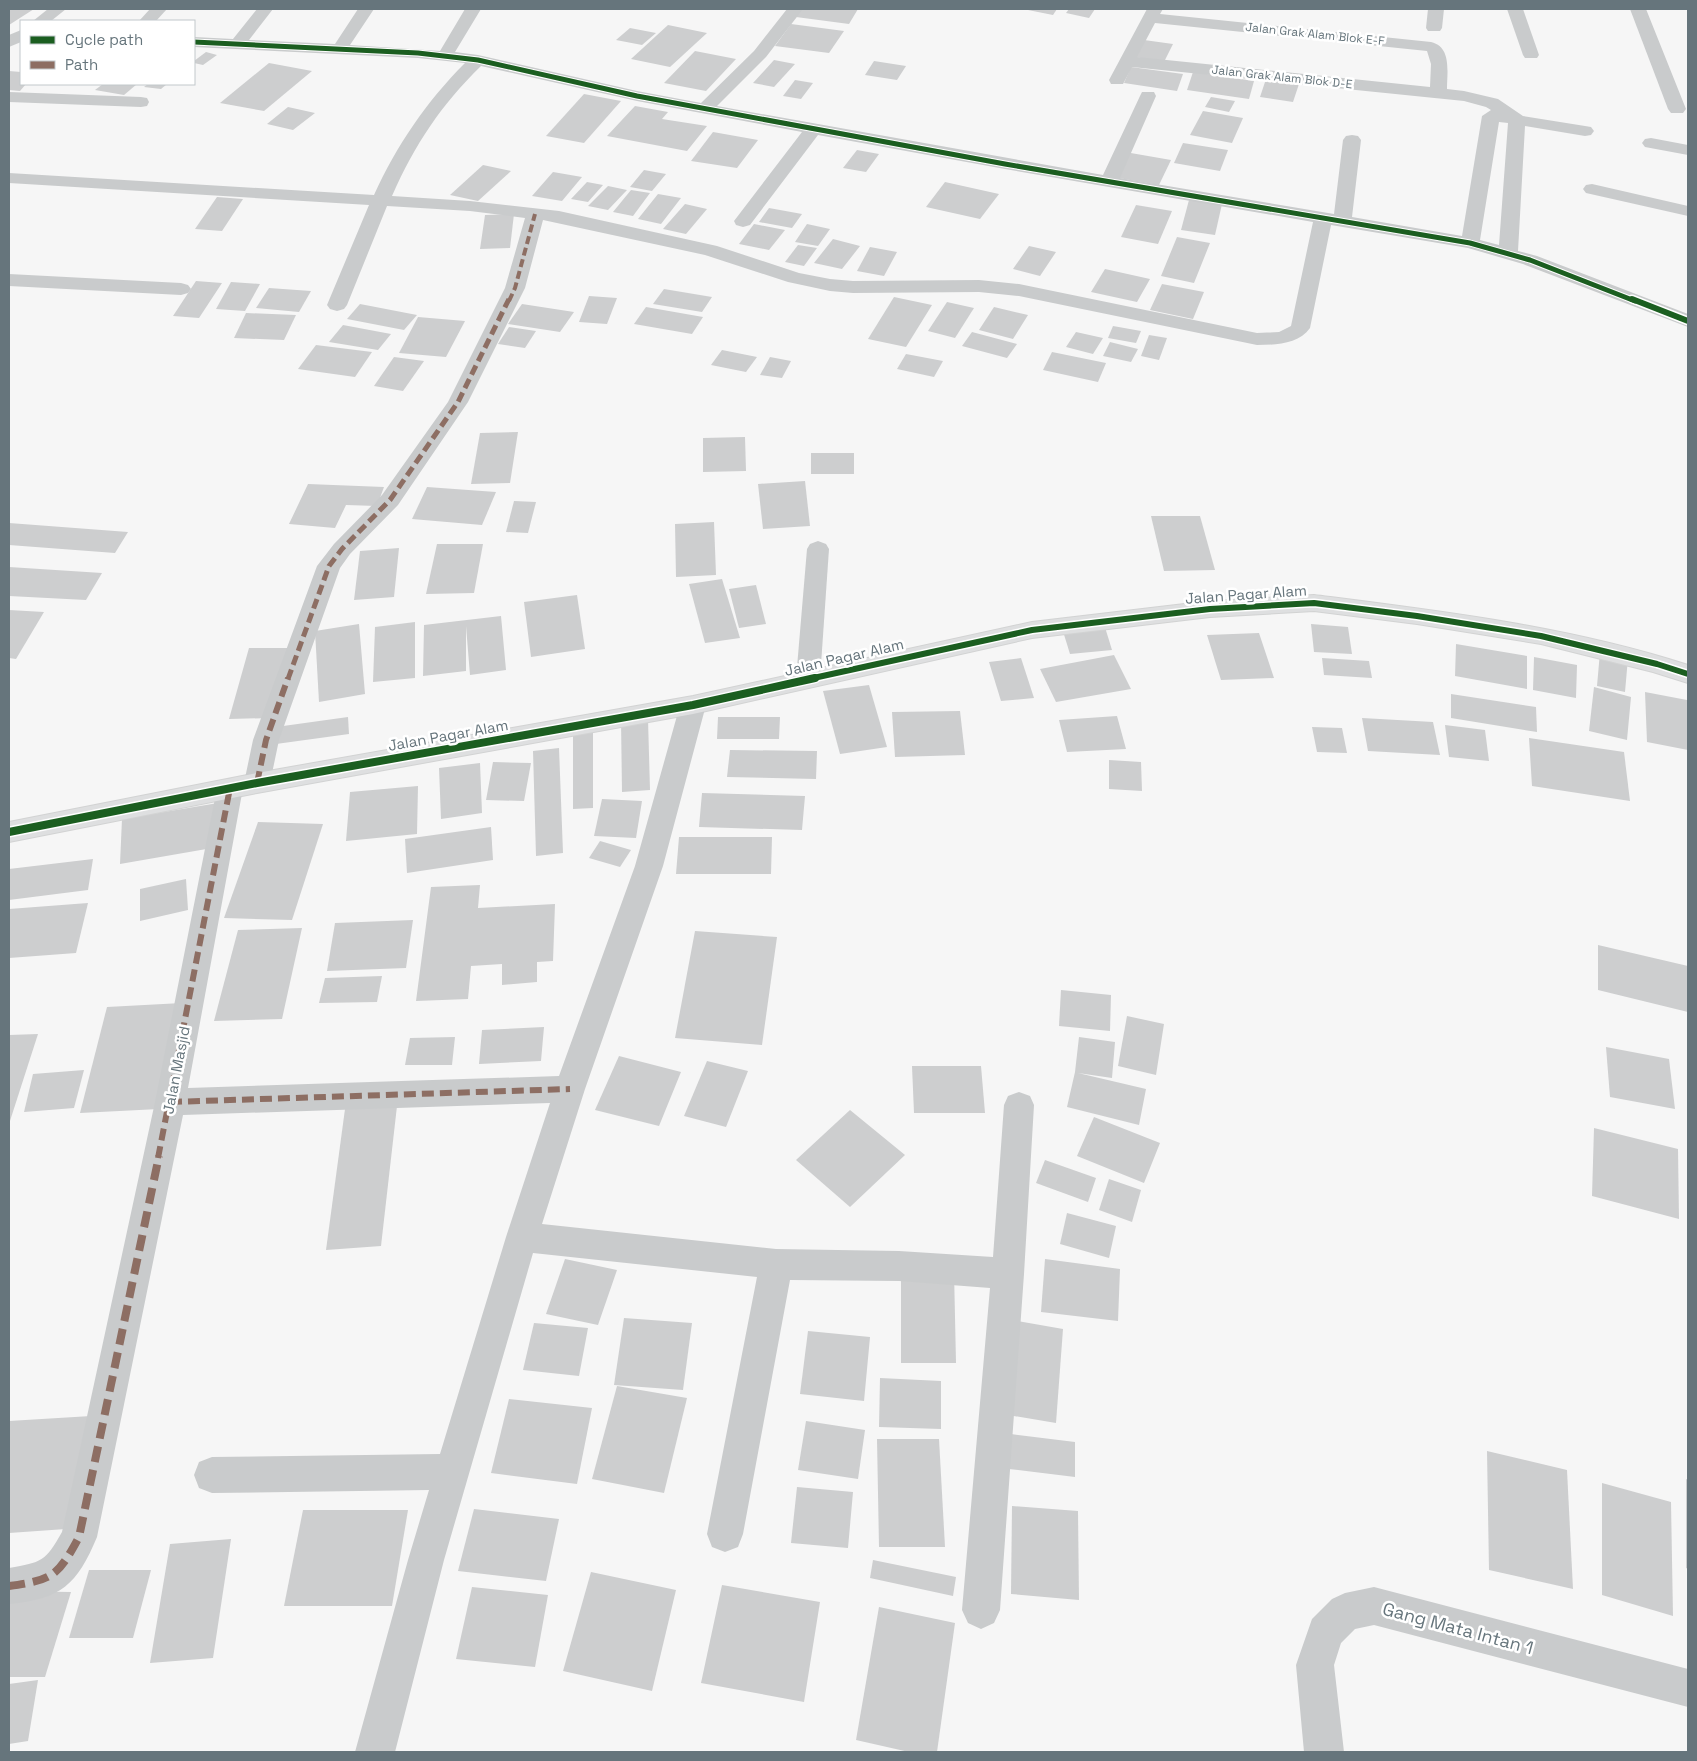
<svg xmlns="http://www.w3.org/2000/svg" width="1697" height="1761" viewBox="0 0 1697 1761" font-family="'Space Grotesk',sans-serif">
<rect width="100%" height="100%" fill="#f6f6f6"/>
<!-- building -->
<g fill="#cdcecf">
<polygon points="9,9 34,9 9,25"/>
<polygon points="802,9 858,9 849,24 796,17"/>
<polygon points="1023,9 1057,9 1053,15"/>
<polygon points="1069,9 1095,9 1089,18 1066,13"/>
<polygon points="791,24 844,31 829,53 775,46"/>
<polygon points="668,25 707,33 670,67 631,59"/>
<polygon points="630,28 656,33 642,45 616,40"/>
<polygon points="1144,40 1173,44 1164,62 1135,57"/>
<polygon points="695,51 736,59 706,91 664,83"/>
<polygon points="206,52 217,55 203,65 194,63 194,61"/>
<polygon points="774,60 795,64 774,87 753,83"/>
<polygon points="874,61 906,66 897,80 865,75"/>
<polygon points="269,63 312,71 264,111 220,103"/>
<polygon points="1131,67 1183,74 1177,91 1124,83"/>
<polygon points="9,71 21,72 21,84 26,84 20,91 9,90"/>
<polygon points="1193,72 1254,81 1249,99 1187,90"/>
<polygon points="1266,79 1299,84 1293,102 1260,97"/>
<polygon points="795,80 813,83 801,99 783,96"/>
<polygon points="103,84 137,84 124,95 95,90"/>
<polygon points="148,84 167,84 161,89 144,87"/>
<polygon points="584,94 621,101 584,143 546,136"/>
<polygon points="1211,97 1235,101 1229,112 1205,107"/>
<polygon points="635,106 668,112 662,119 707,126 687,151 607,136"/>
<polygon points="288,107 315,113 293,130 267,124"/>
<polygon points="1203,111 1243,118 1232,143 1190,135"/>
<polygon points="713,132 758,140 737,168 691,161"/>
<polygon points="1183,143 1228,150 1220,171 1174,163"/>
<polygon points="857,150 879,154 866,172 843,168"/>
<polygon points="1125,152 1171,160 1159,185 1113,177"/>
<polygon points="483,165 511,171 478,201 450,195"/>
<polygon points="644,170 666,174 652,191 630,187"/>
<polygon points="553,172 582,177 562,201 532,196"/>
<polygon points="587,182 603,185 588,202 571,199"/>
<polygon points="945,182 999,194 980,219 926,207"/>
<polygon points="608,186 627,190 608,210 588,206"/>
<polygon points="631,190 650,193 633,216 613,212"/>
<polygon points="658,194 681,198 661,224 638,219"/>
<polygon points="217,197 243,199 222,231 195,229"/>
<polygon points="1189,200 1222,204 1215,235 1181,230"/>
<polygon points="685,204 707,209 686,234 663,229"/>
<polygon points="1136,205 1172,211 1158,244 1121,237"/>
<polygon points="769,208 802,214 792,228 759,222"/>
<polygon points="514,214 510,248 480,249 485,215"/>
<polygon points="754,224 785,230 769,250 739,244"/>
<polygon points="807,224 830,229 818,246 795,242"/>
<polygon points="1177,237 1210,243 1194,283 1161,276"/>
<polygon points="833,239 860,246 842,269 814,263"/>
<polygon points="798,245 817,248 804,266 785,262"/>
<polygon points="1029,246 1056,252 1040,276 1013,269"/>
<polygon points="870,247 897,252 884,276 857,271"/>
<polygon points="1105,269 1150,279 1137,302 1091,292"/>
<polygon points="196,281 222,283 199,318 173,316"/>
<polygon points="231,282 260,284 245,311 216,309"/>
<polygon points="1162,284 1204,292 1193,319 1150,310"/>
<polygon points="269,288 311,291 299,312 256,308"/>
<polygon points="664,289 712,297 702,312 653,304"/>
<polygon points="589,296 617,298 607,324 579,322"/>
<polygon points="894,297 932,305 906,347 868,339"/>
<polygon points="947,302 974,308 955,338 928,331"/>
<polygon points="360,304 417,315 404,330 347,319"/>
<polygon points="522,304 574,312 560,332 508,324"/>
<polygon points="646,307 703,317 692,334 634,324"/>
<polygon points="994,307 1028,315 1013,339 979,330"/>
<polygon points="246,313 296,315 284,340 234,338"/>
<polygon points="418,317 465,321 446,357 399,353"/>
<polygon points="343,325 391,334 378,350 329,342"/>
<polygon points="1113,326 1141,331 1136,343 1108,338"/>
<polygon points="509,327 536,331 525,348 498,344"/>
<polygon points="972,332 1017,344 1007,358 962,346"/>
<polygon points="1076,332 1103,338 1093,354 1066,347"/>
<polygon points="1149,335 1167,338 1159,360 1141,356"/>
<polygon points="1110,342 1138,349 1131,362 1103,356"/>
<polygon points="316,345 372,352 355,377 298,369"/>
<polygon points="722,350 757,357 746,372 711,365"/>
<polygon points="1052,352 1106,363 1098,382 1043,370"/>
<polygon points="906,354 943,361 934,377 897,369"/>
<polygon points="394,357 424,361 403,391 374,386"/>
<polygon points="770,357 791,361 782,378 760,375"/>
<polygon points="518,432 510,483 471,484 480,433"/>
<polygon points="745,437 746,471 703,472 703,438"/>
<rect x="811" y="453" width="43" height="21"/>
<polygon points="805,481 810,526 763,529 758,484"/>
<polygon points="308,484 384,487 377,506 346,505 335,528 289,524"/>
<polygon points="427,487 496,492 482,525 412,519"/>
<polygon points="514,501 536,502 528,533 506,532"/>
<polygon points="1151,516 1200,516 1215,570 1164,571"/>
<polygon points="714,522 716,575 676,577 675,524"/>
<polygon points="9,523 128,532 115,553 9,545"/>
<polygon points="437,544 483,544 474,593 426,594"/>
<polygon points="399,548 394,597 354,600 360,551"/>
<polygon points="9,567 102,573 86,600 9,596"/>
<polygon points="722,579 740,638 705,643 689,584"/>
<polygon points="756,585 766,624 739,628 729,589"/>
<polygon points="577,595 585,649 531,657 524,602"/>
<polygon points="9,610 44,612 16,659 9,658"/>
<polygon points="501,616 506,670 470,675 466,626 466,671 423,676 424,625"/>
<polygon points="415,622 415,678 373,682 375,627"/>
<polygon points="359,624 365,694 319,702 315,631"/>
<polygon points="1104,624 1112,650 1070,654 1062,628"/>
<polygon points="1311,624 1348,627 1352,654 1314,652"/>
<polygon points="1259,633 1274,678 1221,680 1207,635"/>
<polygon points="1456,644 1527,656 1527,689 1455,676"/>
<polygon points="249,648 290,648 271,718 229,719"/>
<polygon points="1600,652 1628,658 1625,692 1597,686"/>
<polygon points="1114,655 1131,689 1056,702 1040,669"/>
<polygon points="1534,657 1577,665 1576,698 1533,690"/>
<polygon points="1021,658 1034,698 1001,701 989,662"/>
<polygon points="1322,658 1369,661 1372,678 1324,675"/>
<polygon points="869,685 887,747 840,754 823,691"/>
<polygon points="1594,687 1631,697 1627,740 1589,731"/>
<polygon points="1645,692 1687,700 1688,750 1647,742"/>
<polygon points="1451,694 1536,707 1537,732 1451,718"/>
<polygon points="960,711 965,755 895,757 892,712"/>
<polygon points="1117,716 1126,749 1067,752 1059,720"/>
<polygon points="348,717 349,734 276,744 276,727"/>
<polygon points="718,717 780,717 779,739 717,739"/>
<polygon points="1362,718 1433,722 1440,755 1368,751"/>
<polygon points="648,719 650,790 622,792 621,720"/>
<polygon points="1445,725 1485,730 1489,761 1449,757"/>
<polygon points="1312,727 1342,728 1347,753 1317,752"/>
<polygon points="593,732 593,808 573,809 573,734"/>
<polygon points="1529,738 1624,752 1630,801 1532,786"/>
<polygon points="559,748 563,853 536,856 533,751"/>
<polygon points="730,750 817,751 816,779 727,777"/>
<polygon points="1109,760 1141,762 1142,791 1109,789"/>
<polygon points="493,762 531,763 524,801 486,800"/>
<polygon points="480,763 482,813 441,819 439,768"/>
<polygon points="418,786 417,834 346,841 350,792"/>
<polygon points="702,793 805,796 802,830 699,827"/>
<polygon points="602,799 642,801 636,838 594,836"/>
<polygon points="218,803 218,847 120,864 122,819"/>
<polygon points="258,822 323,824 292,920 224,918"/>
<polygon points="491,827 493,860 407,873 405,839"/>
<polygon points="679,837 772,837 771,874 676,874"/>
<polygon points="600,841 631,850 620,867 589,858"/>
<polygon points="93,859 88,890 9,900 9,869"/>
<polygon points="186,879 188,910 140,921 140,889"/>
<polygon points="480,885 478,908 555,904 553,961 537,962 537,982 502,985 502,964 471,966 468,999 416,1001 431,887"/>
<polygon points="88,903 76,953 9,958 9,909"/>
<polygon points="413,920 406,968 327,971 335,923"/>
<polygon points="302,928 282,1019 214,1021 238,930"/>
<polygon points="695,931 777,937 762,1045 675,1038"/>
<polygon points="1598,945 1688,966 1688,1012 1598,990"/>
<polygon points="382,976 377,1002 319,1003 325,978"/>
<polygon points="1061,990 1111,995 1110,1031 1059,1026"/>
<polygon points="182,1003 159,1109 80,1113 107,1007"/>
<polygon points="1127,1016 1164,1024 1156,1075 1118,1066"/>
<polygon points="544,1027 541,1061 479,1064 482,1030"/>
<polygon points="38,1034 9,1124 9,1035"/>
<polygon points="455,1037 452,1065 405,1065 410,1038"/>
<polygon points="1079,1037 1115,1042 1112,1078 1078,1073 1146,1089 1139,1125 1067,1107 1075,1072"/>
<polygon points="1606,1047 1669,1059 1675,1109 1610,1097"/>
<polygon points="619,1056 681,1072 659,1126 595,1110"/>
<polygon points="707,1061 748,1071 726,1127 684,1116"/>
<polygon points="912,1066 981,1066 985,1113 914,1113"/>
<polygon points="84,1070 74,1108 24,1112 33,1074"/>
<polygon points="397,1106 381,1246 326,1250 345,1109"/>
<polygon points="850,1110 905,1155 850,1207 796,1160"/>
<polygon points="1094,1117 1160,1143 1144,1183 1077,1156"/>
<polygon points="1594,1128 1678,1149 1679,1219 1592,1196"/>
<polygon points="1045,1160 1096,1178 1088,1202 1036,1183"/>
<polygon points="1109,1179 1141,1190 1132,1222 1099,1210"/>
<polygon points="1067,1213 1116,1226 1109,1258 1060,1244"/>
<polygon points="565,1259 617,1270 598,1325 546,1314"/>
<polygon points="1045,1259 1120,1269 1118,1321 1041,1312"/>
<polygon points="901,1269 954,1271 956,1363 901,1363"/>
<polygon points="624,1318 692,1323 683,1390 614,1385"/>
<polygon points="1011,1320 1063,1329 1056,1423 1002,1414"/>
<polygon points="534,1323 588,1328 579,1376 523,1370"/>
<polygon points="808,1331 870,1337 864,1401 800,1394"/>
<polygon points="880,1378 941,1381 941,1429 879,1427"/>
<polygon points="617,1386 687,1398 664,1493 592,1479"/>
<polygon points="509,1399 592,1408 577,1484 491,1473"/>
<polygon points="91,1416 66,1529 9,1533 9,1421"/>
<polygon points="806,1421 865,1430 858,1479 798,1470"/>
<polygon points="1011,1434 1075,1442 1075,1477 1009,1469"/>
<polygon points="877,1439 939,1439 945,1547 879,1547"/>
<polygon points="1487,1451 1567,1470 1573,1589 1489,1570"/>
<polygon points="1686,1479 1688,1480 1688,1569 1686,1568"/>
<polygon points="1602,1483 1671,1502 1673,1616 1602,1595"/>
<polygon points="797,1487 853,1492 848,1548 791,1543"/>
<polygon points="1012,1506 1078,1511 1079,1600 1011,1594"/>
<polygon points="474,1509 559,1519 546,1581 458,1571"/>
<polygon points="303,1510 408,1510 392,1606 284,1606"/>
<polygon points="231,1539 213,1658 150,1663 170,1544"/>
<polygon points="873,1560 956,1577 953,1596 870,1578"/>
<polygon points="89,1570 151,1570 133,1638 69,1638"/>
<polygon points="591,1572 676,1590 652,1691 563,1671"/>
<polygon points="722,1585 820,1602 804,1702 701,1683"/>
<polygon points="472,1587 548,1595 535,1667 456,1659"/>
<polygon points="9,1591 71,1592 45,1677 9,1677"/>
<polygon points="879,1607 955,1623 937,1752 909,1752 856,1740"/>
<polygon points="38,1680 28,1741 9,1744 9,1684"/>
</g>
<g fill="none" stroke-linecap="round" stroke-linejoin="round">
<defs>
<path id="secondary" d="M1314,595C1440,611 1567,626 1688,665V683L1653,672L1541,644L1417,624L1314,611L1210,617L1032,638L693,714L257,793L9,842V822L257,773L693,696L1032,622L1210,601Z"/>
</defs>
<!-- secondary casing -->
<use href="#secondary" stroke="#d2d3d3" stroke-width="2"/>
<!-- street -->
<g fill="#c9cbcc" fill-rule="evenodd">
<polygon points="48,9 66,9 51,21 33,21"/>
<polygon points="150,9 167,9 156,21 139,21"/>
<path d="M257,9H273L249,40L335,44L358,9H374L350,45L440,51L465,9H481L455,52L478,55L637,91L701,103L754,51L787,9H803L766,57L717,106L1103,175L1140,96L1142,92H1154L1156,96L1120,178L1334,214L1343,140L1346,136L1352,135L1358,136L1361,140L1352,217L1462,236L1482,116L1491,110L1486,107L1464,101L1132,67L1123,84H1111L1109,80L1147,9H1163L1160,14L1431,42C1452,47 1447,72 1447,89L1464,91L1498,99L1523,116L1585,126L1591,127L1594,131L1591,135L1585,136L1525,126L1518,251L1537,256L1688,314V327L1523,264L1468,248L1331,225L1310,328C1299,344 1275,345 1257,345L1019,296L979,292L853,293L830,291L788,282L705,255L543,220L525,288L468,402L398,505L350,554L340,568L279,740L270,783L266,790L257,793L248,790L244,783L253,740L317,566L334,544L382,495L448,402L505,288L525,218L470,211L387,206L347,305L344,309L337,311L330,309L327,305L369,205L9,183V173L374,195C397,145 426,102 465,63L418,58L194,47V37L233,39ZM1155,23L1427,51L1431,64L1430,87L1137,57ZM481,66L637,101L802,132L734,221L736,225L743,227L750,225L818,135L1005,169L1313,222L1291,326L1279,332L1257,333L1019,284L979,280L853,281L830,279L799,273L717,246L559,211L470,201L392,196C415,144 441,105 481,66ZM1499,122L1508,123L1499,245L1480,240Z"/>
<polygon points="1428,9 1444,9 1442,28 1440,31 1428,31 1426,28"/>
<polygon points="1507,9 1523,9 1539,55 1537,58 1525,58 1523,55"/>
<polygon points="1630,9 1646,9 1686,109 1683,113 1671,113 1668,109"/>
<polygon points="21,30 21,42 9,47 9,35"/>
<polygon points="9,92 141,97 147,98 149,102 147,106 141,107 9,102"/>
<polygon points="1651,138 1688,145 1688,155 1645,147 1642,143 1645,139"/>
<polygon points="1592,184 1688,206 1688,216 1586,193 1583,189 1586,185"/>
<polygon points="9,274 181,283 188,285 191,289 188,293 181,295 9,286"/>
<polygon points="818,541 826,544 829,549 820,679 817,685 808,688 799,685 796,679 807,549 810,544"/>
<path d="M693,696L702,699L706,705L663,866L585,1089L542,1224L776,1249L899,1251L993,1257L1004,1105L1008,1096L1019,1092L1030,1096L1034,1105L1024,1274L1000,1610L994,1623L981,1629L968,1623L962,1610L990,1288L899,1281L790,1280L743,1534L738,1547L725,1552L712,1547L707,1534L757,1277L533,1253L444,1560L395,1752H355L408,1560L429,1490L212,1493L199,1488L194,1475L199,1462L212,1457L440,1454L506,1237L550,1103L183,1115L97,1537C77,1585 61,1599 9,1604V1568C42,1562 45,1562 62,1532L155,1102L217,788L221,781L230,778L239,781L243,788L188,1088L559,1076L635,866L680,705L684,699Z"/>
<polygon points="1374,1587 1688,1669 1688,1707 1374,1625 1355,1629 1341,1643 1334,1665 1344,1752 1304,1752 1296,1665 1312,1619 1332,1599 1345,1593"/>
</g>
<!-- secondary -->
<use href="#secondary" fill="#dedfe0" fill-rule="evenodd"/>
<!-- quiet-far3 -->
<polyline stroke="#8d6e63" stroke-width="4" stroke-dasharray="8 4" stroke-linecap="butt" points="509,301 515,288 535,214"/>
<!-- quiet-far2 -->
<polyline stroke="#8d6e63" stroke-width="5" stroke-dasharray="10 5" stroke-linecap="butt" points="288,679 329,566 342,549 390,500 458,402 509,299"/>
<!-- quiet-far1 -->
<g stroke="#8d6e63" stroke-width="6" stroke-dasharray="12 6" stroke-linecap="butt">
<polyline points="257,783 266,740 288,678"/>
<polyline points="170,1102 570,1089"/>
<polyline points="158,1158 230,788"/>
</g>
<!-- quiet -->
<path stroke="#8d6e63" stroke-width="8" stroke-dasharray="16 8" stroke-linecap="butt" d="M9,1586C53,1580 58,1576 79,1537L159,1156"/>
<defs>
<polyline id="cycleway-far2" points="194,42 418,53 478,60 637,96 1005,164 1470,243 1530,260 1635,301"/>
<g id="cycleway-far1">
<polyline points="1632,299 1688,321"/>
<polyline points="809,679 1032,630 1210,609 1314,603 1417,616 1541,636 1657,664 1688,674"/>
</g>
<polyline id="cycleway" points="9,832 257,783 693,705 815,678"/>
</defs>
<!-- cycleway-far2 casing -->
<use href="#cycleway-far2" stroke="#fff" stroke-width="7"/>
<!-- cycleway-far1 casing -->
<use href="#cycleway-far1" stroke="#fff" stroke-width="9"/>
<!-- cycleway casing -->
<use href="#cycleway" stroke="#fff" stroke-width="11"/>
<!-- cycleway-far2 -->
<use href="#cycleway-far2" stroke="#1b5e20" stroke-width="5"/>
<!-- cycleway-far1 -->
<use href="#cycleway-far1" stroke="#1b5e20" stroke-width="6"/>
<!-- cycleway -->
<use href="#cycleway" stroke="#1b5e20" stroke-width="8"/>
</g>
<g text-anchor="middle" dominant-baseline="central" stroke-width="5" stroke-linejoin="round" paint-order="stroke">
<!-- far-street labels -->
<g font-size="12" fill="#66757c" stroke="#fff">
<text transform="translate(1315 34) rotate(6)">Jalan Grak Alam Blok E-F</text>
<text transform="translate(1282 77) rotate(6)">Jalan Grak Alam Blok D-E</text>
</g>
<!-- street labels -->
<g font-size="15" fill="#66757c" stroke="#fff">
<text transform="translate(1246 594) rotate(-4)">Jalan Pagar Alam</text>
<text transform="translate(844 657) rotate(-13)">Jalan Pagar Alam</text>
<text transform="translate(448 735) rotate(-10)">Jalan Pagar Alam</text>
<text transform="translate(176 1070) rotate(-79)">Jalan Masjid</text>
</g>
<!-- near-street labels -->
<g font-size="18" fill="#66757c" stroke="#fff">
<text transform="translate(1458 1628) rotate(15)">Gang Mata Intan 1</text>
</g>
</g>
<!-- border -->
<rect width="1697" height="1761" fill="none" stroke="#66757c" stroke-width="20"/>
<!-- legend -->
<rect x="20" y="20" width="175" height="65" fill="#ffffff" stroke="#c2c8cb"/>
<rect x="30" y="36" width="25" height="8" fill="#1b5e20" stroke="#c2c8cb"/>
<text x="65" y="45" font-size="15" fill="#66757c">Cycle path</text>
<rect x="30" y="61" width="25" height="8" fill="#8d6e63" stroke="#c2c8cb"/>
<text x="65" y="70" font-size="15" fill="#66757c">Path</text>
</svg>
